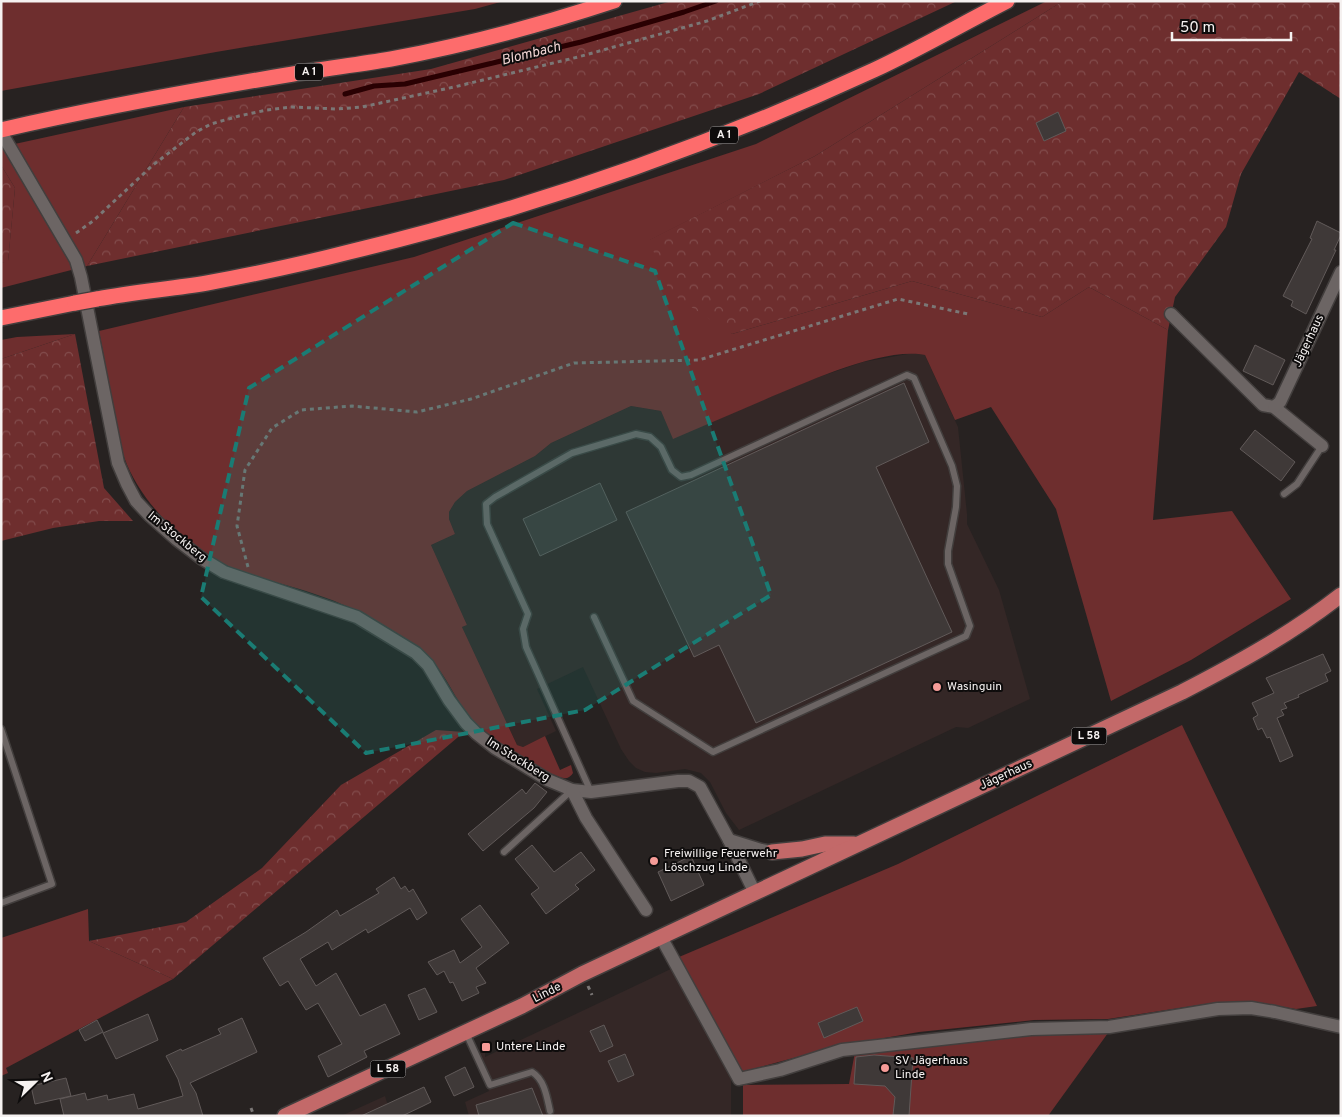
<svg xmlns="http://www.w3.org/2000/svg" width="1342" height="1117" viewBox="0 0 1342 1117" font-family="Overpass,sans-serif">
<defs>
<pattern id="forest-crowns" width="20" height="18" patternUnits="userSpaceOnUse" patternTransform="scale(1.25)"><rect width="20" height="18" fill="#6e2e2e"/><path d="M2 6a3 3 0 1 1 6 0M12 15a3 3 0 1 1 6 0" fill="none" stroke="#834d4d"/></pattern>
</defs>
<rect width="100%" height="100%" fill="#272221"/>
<!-- built -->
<g fill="#342726">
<polygon points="913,353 925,355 958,427 967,514 967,524 999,590 1030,699 968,728 956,727 739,830 726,813 710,782 701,773 685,769 656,773 645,772 636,768 629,761 621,749 583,667 537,689 556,731 523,747 517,745 462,627 467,625 431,545 455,534 449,519 449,512 455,502 467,491 535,456 551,443 631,406 661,411 673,438 810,380 863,362"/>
<polygon points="675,967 731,1077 731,1116 469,1116 465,1102 489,1091 473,1057 485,1051 485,1057"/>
<polygon points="385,1096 391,1116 341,1116"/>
</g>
<!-- grass -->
<g fill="#6e2e2e">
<polygon points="1,1 504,1 475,9 216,52 1,91"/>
<path d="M1047,1H1063L815,156L650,240L732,334L912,281L1042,317L1089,287L1168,330L1153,520L1232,511L1291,599L1191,660L1111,701L1056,509L991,407L955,420L925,355C882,347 805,383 764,400C734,413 703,426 673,439L661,411L631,406L551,443L535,456L467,491L455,502L449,512V519L455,534L431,545L467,625L462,627L517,745L523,747L545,736L560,770L571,765L573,773C571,776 568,779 564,778C551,778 484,734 474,723C455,701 446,672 424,652C416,645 406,639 396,633C358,608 325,596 282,584C261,578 238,572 218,561C178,538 140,501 124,457C118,441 116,425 113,409C109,383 104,357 99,331L414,257L756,144Z"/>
<polygon points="184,107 87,266 1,288 1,263 8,261 15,188 1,165 1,147"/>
<polygon points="75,334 1,359 1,340 17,337"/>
<polygon points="1182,725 1317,1006 1296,1009 1252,1002 1212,1003 1108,1019 1034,1020 919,1032 838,1046 738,1073 679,957 898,864"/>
<polygon points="88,909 89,941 173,979 6,1068 8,1073 1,1076 1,938"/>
<polygon points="1108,1033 1048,1116 743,1116 743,1085 849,1084 855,1052 1031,1035"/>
</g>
<!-- forest -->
<g fill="url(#forest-crowns)">
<polygon points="672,1 957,1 759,94 504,180 87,266 184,107 431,69"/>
<polygon points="1063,1 1341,1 1341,99 1299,72 1241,174 1226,227 1175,297 1168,330 1089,287 1042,317 912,281 732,334 670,293 649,240 815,156"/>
<polygon points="1,165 15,188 8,262 1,263"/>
<polygon points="75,334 104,488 133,521 99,521 53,528 1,541 1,359"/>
<polygon points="436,730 464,732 173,979 89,941 186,922 262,868 341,785"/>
</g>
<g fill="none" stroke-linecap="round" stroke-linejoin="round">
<!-- stream -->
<polyline stroke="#290002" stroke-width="5" points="345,94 374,86 405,84 581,42 684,12 716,1"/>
</g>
<!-- building -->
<g fill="#3f3938" stroke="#615a59">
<polygon points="1058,112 1066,131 1044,141 1036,123"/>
<polygon points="1317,221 1341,233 1341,235 1334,250 1336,250 1306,314 1291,306 1293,301 1283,296 1312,239 1310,238"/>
<polygon points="1255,345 1285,360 1273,385 1243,371"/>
<polygon points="904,383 929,442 876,467 952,632 756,723 719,645 694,657 626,512"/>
<polygon points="1255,430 1295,462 1281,481 1240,449"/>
<polygon points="600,483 617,520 540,556 523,519"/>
<polygon points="1323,654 1331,671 1325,674 1328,681 1298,695 1299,697 1284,703 1287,708 1281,710 1284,715 1277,718 1293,756 1280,762 1270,737 1267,738 1262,728 1258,730 1253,718 1258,715 1252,703 1274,693 1266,678"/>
<polygon points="535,783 547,792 534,808 483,851 468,834 522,789 526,794"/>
<polygon points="532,845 554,872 581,852 595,870 575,885 579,889 546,914 531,894 539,888 515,859"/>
<polygon points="691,856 704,885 671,901 658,872"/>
<polygon points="394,877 401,889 405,886 409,892 413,889 427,913 417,920 410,908 368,933 366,929 332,950 328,942 300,959 316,986 336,973 360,1016 385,1004 400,1034 364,1051 367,1057 328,1077 318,1056 342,1044 318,1003 306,1010 288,981 280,986 263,958 306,932 337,910 340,916 379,893 376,889"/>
<polygon points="480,905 509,943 476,968 486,983 476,987 479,993 462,1001 453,982 450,983 444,971 437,975 428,962 454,950 460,963 482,947 461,919"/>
<polygon points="425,988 437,1012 419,1020 408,995"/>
<polygon points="857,1007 863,1021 824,1038 818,1023"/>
<polygon points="148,1014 158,1040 116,1059 103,1033"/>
<polygon points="242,1018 257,1052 190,1083 196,1093 203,1116 64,1116 60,1099 85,1093 87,1100 107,1095 108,1100 134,1094 138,1109 183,1096 178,1079 166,1056 181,1049 182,1051 221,1034 218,1029"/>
<polygon points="97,1020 103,1032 85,1041 79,1030"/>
<polygon points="604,1025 613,1046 600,1052 590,1031"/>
<polygon points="625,1054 634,1075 618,1082 608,1061"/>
<polygon points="874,1055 913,1058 909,1116 893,1115 895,1097 885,1086 854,1084 856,1057"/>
<polygon points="465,1067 474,1087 454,1096 445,1077"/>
<polygon points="66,1078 71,1096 35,1104 31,1086"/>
<polygon points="424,1087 431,1102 423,1106 402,1116 361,1116"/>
<polygon points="532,1088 543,1116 479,1116 476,1105"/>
</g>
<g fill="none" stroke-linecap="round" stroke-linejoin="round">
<defs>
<g id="lane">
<polyline points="1284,494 1297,484 1322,446"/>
<polyline points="1,729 52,884 1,903"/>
<polyline points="591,792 526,647 523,629 528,614 487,524 486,504 495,497 572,453 636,434 650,437 661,447 672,470 681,477 691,475 907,375 914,378 952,466 957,486 956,507 948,551 948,564 970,626 966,636 713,752 633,701 594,617"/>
<polyline points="504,852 572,790"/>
<path d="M466,1033L490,1085L532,1072C545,1080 547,1098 550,1111"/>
</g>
<g id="street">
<polyline points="1,132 76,260 81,277 118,463 127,484 136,501 149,515 176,539 201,558 224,572 357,617 416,653 428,665 449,700 466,723 476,733 495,748 548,780 572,790 591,792 678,781 689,781 700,787 729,840 755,893"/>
<polyline points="1171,314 1263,405 1274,407 1322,446"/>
<polyline points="1274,407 1280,402 1341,272"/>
<polyline points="572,790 586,818 646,910"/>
<polyline points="729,840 761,850 772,852"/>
<polyline points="661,937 739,1079 780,1070 842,1050 1031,1029 1109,1027 1218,1009 1251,1008 1275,1012 1341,1027"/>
</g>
<g id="primary">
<polyline points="772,852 802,849 825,844 854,844"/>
<path d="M285,1116L522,1006L582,974L1182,692C1238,663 1291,634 1341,595"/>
</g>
<g id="highway">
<path d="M1,130C96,108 191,91 287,75C321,69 356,65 391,59C466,45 541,25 614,1"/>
<path d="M97,299C134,292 171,289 207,283C255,274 303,264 349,252C529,209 705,148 874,70C919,49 962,24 1007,1"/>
<polyline points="1,318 75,303"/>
</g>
</defs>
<!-- lane casing -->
<use href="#lane" stroke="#423e3d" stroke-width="9"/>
<!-- street casing -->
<use href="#street" stroke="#423e3d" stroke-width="15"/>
<!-- primary casing -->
<use href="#primary" stroke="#423e3d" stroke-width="18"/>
<!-- highway casing -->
<use href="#highway" stroke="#423e3d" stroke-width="18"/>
<!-- path -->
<g stroke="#7b7776" stroke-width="3" stroke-dasharray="4 4" stroke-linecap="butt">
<polyline points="76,233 93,221 153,165 196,132 211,124 239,116 267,110 292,107 337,109 362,107 454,87 578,57 707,21 760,1"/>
<polyline points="248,567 237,526 245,470 272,428 301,410 352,406 417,412 471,399 574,363 699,360 898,299 968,314"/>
<polyline points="588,986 592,995"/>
<polyline points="251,1108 254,1116"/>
</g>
<!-- lane -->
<use href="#lane" stroke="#6c6564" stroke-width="6"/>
<!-- street -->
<use href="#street" stroke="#6c6564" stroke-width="12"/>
<!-- primary -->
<use href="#primary" stroke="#c36969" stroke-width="15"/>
<!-- highway -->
<use href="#highway" stroke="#fd6c6c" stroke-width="15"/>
<defs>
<polyline id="highway-bridge" points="75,303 97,299"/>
</defs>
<!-- highway-bridge casing -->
<use href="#highway-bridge" stroke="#423e3d" stroke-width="18" stroke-linecap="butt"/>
<!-- highway-bridge -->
<use href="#highway-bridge" stroke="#fd6c6c" stroke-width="15"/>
</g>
<!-- marked area -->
<path fill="#1a7c74" fill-opacity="0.2" stroke="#1a7c74" stroke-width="4" stroke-dasharray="10 6" stroke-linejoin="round" d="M513,223L655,271L771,595L585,710L366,753L201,597L249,388Z"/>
<!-- markers -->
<g fill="#f59b97" stroke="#0e0c0c" stroke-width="2">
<circle cx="937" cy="687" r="5"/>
<circle cx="654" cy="861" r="5"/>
<rect x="481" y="1042" width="10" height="10" rx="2.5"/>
<circle cx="885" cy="1068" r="5"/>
</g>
<g text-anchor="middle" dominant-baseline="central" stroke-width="4" stroke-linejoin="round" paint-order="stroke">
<!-- shield labels -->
<g fill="#0e0c0c" stroke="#b0acac" stroke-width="1">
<rect x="295" y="63.5" width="28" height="17" rx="4"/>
<rect x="710" y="126.5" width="28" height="17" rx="4"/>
<rect x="1071.5" y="727.5" width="35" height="17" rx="4"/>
<rect x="370.5" y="1060.5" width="35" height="17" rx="4"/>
</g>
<g font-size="11" font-weight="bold" fill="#f5f1f0">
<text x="309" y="72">A 1</text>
<text x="724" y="135">A 1</text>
<text x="1089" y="736">L 58</text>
<text x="388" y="1069">L 58</text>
</g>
<!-- street labels -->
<g font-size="12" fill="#f5f1f0" stroke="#0e0c0c">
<text transform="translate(1309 341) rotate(-65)">Jägerhaus</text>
<text transform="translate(177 537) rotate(39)">Im Stockberg</text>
<text transform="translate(518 760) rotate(32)">Im Stockberg</text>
<text transform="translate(1006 775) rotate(-25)">Jägerhaus</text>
<text transform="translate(547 993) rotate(-27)">Linde</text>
</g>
<!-- poi labels -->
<g font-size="12" fill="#f5f1f0" stroke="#0e0c0c" text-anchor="start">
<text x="947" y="687">Wasinguin</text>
<text x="664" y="854">Freiwillige Feuerwehr<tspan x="664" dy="14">Löschzug Linde</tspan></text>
<text x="496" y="1047">Untere Linde</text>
<text x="895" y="1061">SV Jägerhaus<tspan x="895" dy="14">Linde</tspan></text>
</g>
<!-- water labels -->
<g font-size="14" font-style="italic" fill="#f1d5d3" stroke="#0e0c0c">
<text transform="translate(531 54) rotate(-14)">Blombach</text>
</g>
</g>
<!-- border -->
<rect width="1342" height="1117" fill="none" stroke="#f5f1f0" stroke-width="5"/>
<!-- north arrow -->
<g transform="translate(35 1082) rotate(67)" stroke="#0e0c0c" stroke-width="4" paint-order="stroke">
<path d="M0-4L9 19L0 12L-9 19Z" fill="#f5f1f0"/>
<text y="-8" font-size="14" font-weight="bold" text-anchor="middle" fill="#f5f1f0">N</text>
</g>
<!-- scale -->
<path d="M1172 32v8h119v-8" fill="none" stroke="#f5f1f0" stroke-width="2.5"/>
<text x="1180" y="32" font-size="15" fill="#f5f1f0" stroke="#0e0c0c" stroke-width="4" paint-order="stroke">50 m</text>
</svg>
